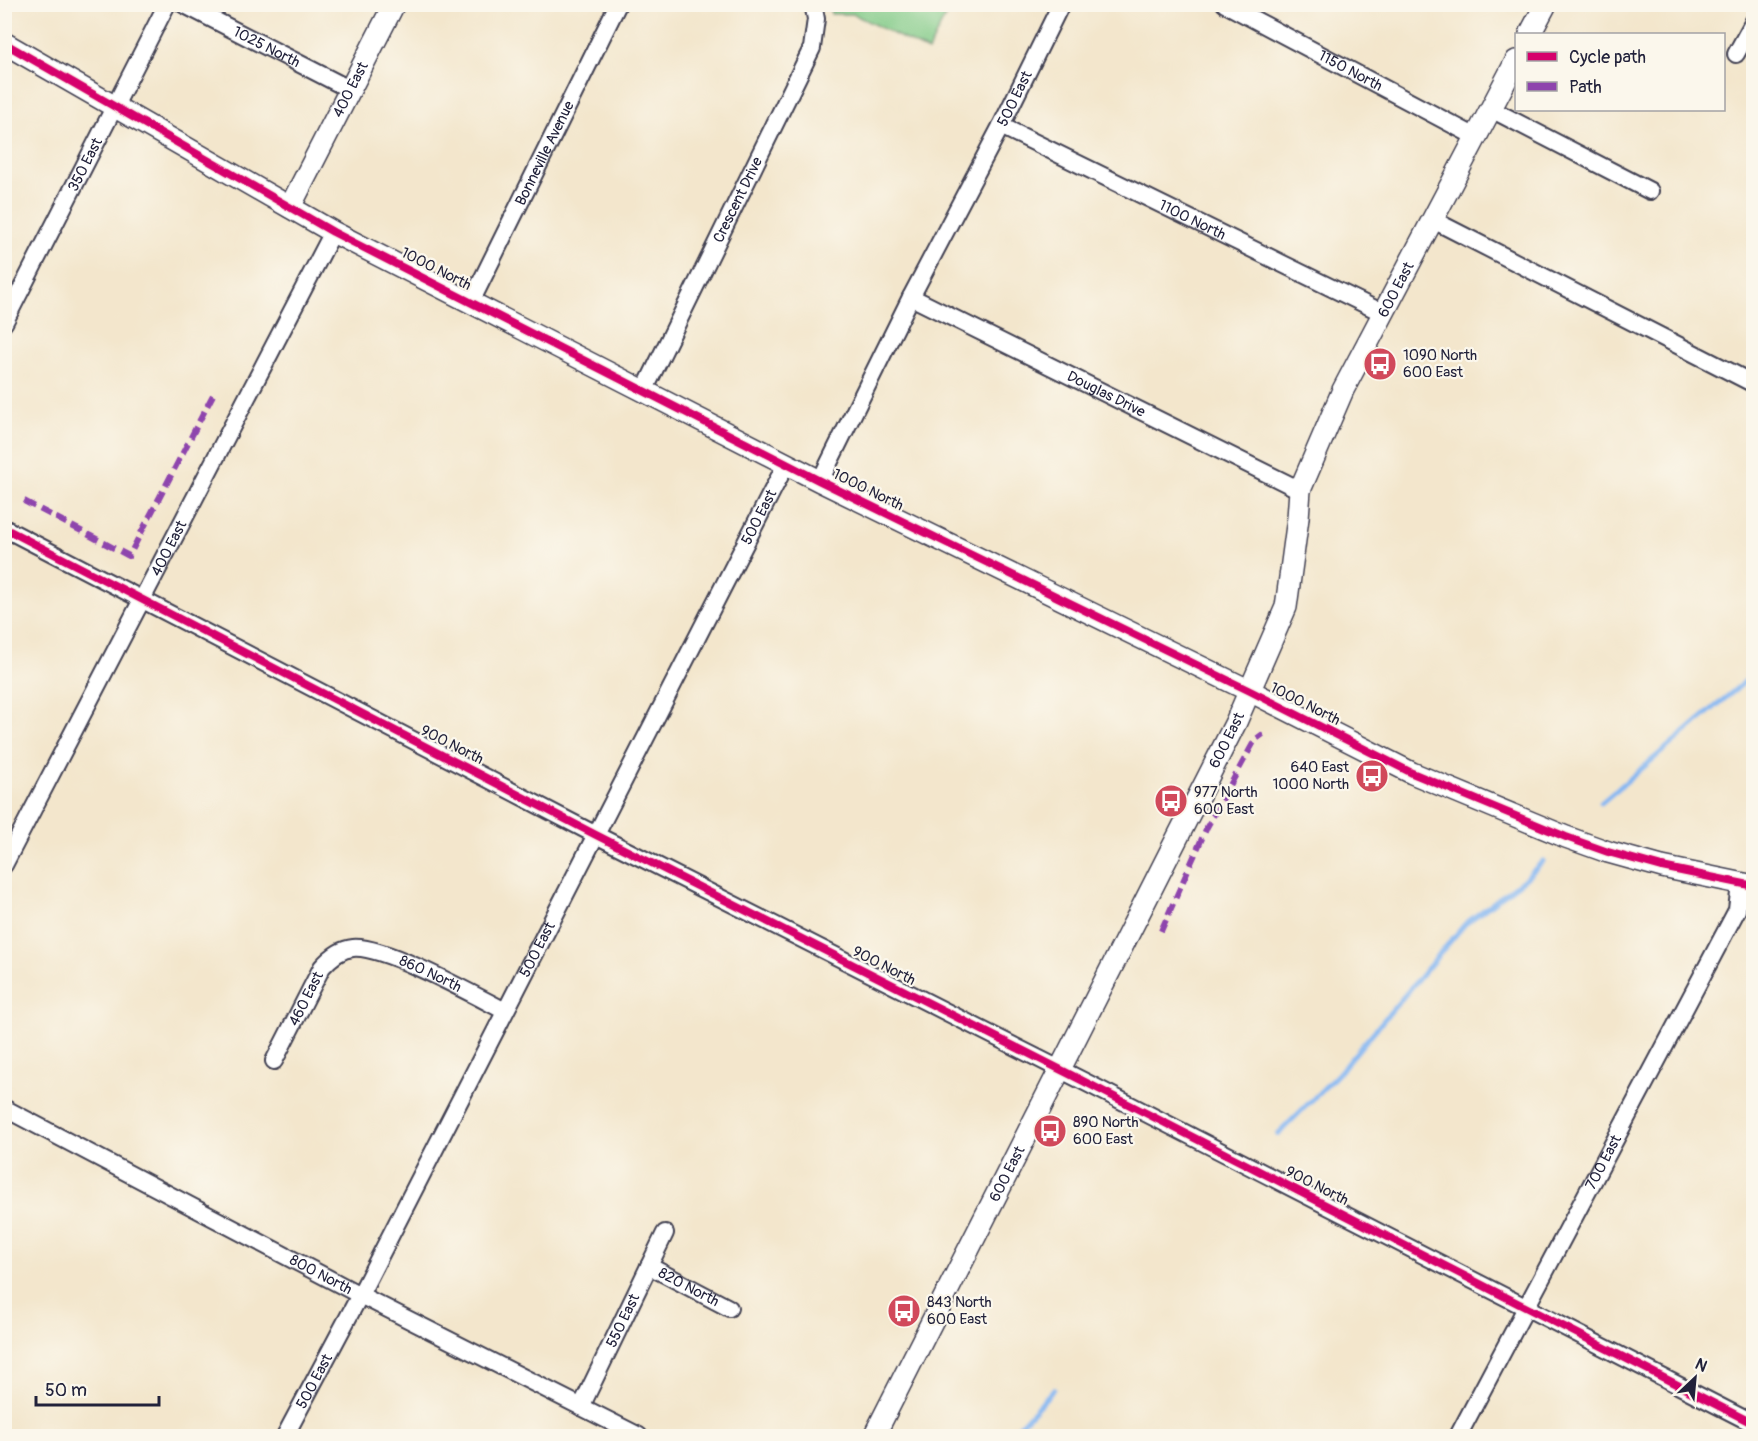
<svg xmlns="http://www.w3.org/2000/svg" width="1758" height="1441" viewBox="0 0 1758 1441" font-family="Pangolin,sans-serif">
<rect width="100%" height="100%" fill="#fbf7ec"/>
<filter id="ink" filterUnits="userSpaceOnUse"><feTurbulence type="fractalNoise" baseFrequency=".0167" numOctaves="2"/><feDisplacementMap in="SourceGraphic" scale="12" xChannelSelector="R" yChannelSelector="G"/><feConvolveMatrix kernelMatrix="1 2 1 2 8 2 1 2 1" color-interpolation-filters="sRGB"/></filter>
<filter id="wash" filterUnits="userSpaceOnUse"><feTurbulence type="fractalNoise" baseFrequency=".008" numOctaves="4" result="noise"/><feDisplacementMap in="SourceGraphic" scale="24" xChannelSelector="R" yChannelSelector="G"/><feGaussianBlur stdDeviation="1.35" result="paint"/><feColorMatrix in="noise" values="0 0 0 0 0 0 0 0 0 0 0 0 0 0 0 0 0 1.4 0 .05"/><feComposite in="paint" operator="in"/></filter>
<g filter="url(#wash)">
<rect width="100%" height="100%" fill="#f3e6cc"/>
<!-- green -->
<polygon fill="#81ca87" stroke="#527661" stroke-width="1.5" points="829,5 829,4 951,5 928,51 853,14 831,14"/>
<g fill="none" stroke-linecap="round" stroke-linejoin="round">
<!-- stream -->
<g stroke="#85b7f2" stroke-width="5">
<polyline points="1601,803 1754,674"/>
<polyline points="1278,1134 1337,1075 1465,924 1526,878 1543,861"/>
<polyline points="1010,1436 1054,1389"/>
</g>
</g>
</g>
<g filter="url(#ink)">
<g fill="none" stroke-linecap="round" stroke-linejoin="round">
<defs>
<g id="minor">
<path id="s1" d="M183,4L351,90"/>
<path id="s2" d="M1225,4L1476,137"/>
<polyline points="1736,54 1754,21"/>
<polyline points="1491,109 1650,191"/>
<path id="s3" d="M1001,126L1383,313"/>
<polyline points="1433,220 1754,384"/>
<path id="s4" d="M911,297L1300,490"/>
<path id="s5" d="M471,302L618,4"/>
<path id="s6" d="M4,323L167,4"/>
<path id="s7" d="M644,391L812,48L816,19L813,4"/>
<path id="s8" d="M820,481L911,297L1001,126L1061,4"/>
<polyline points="4,528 596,835 1089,1084 1754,1424"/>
<path id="s9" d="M4,865L333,232"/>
<path id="s10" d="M274,1061L322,967C330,958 340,949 353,948C384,945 474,995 505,1011"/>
<path id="s11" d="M4,1108L360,1295L639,1436"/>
<path id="s12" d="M649,1266L729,1308"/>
<path id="s13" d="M581,1407L665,1233"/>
<path id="s14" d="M285,1436L360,1295L786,464"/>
<path id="s15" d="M1458,1436L1737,910L1740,884"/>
</g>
<g id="tertiary">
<polyline points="1530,34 1546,4"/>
<polyline points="4,43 333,232 820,481 1250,691 1412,773 1566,837 1608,852 1662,867 1754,886"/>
<path id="s16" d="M290,207L394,4"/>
<path id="s17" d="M874,1436L1236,722L1286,607L1298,518L1300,490L1343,390L1516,61"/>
</g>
</defs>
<!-- minor casing -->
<use href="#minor" stroke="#413f51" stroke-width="20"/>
<!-- tertiary casing -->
<use href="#tertiary" stroke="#413f51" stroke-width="24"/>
<!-- minor -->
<use href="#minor" stroke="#fff" stroke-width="16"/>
<!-- tertiary -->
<use href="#tertiary" stroke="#fff" stroke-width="21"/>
<!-- quiet -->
<g stroke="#8e44ad" stroke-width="6" stroke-dasharray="12 6" stroke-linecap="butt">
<polyline points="24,501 129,556 215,391"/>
<polyline points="1161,931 1207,827 1255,740 1263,734"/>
</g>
<defs>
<g id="cycleway">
<polyline points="4,43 333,232 820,481 1250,691 1412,773 1566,837 1608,852 1662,867 1754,886"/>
<polyline points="4,528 596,835 1089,1084 1754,1424"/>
</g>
</defs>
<!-- cycleway casing -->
<use href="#cycleway" stroke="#fbf7ec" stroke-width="11"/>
<!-- cycleway -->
<use href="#cycleway" stroke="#d6006c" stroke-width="8"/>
</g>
</g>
<!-- icons -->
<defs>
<symbol id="bus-disc" viewBox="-11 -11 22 22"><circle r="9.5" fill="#d1495b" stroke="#fbf7ec"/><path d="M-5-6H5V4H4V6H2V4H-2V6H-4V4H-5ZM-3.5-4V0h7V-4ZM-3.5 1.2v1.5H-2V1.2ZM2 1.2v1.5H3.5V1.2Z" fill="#fff"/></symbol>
</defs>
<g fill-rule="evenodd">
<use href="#bus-disc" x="1361" y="345" width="38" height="38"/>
<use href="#bus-disc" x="1353" y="757" width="38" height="38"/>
<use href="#bus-disc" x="1152" y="782" width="38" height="38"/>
<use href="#bus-disc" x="1031" y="1112" width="38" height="38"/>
<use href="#bus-disc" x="885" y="1292" width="38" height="38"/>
</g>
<g text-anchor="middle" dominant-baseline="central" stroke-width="4.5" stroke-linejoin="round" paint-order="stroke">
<!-- street labels -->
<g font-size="15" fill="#22223b" stroke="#fbf7ec">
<text stroke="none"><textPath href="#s1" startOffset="94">1025 North</textPath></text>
<text stroke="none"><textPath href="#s2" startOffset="142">1150 North</textPath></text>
<text stroke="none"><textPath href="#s16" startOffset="132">400 East</textPath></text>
<text stroke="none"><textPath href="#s8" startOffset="429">500 East</textPath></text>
<text stroke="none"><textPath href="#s5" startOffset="166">Bonneville Avenue</textPath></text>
<text stroke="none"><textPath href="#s6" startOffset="178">350 East</textPath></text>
<text stroke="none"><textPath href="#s7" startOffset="213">Crescent Drive</textPath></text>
<text stroke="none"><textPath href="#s3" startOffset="213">1100 North</textPath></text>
<text transform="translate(436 269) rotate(27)">1000 North</text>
<text stroke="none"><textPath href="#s17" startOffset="1266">600 East</textPath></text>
<text stroke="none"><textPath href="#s4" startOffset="218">Douglas Drive</textPath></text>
<text transform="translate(868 490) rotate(26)">1000 North</text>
<text stroke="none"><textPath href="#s14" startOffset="1034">500 East</textPath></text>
<text stroke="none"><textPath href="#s9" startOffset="357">400 East</textPath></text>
<text transform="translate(1305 704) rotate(27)">1000 North</text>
<text stroke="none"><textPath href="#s17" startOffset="780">600 East</textPath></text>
<text transform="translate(452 745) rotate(27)">900 North</text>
<text stroke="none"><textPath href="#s14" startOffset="548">500 East</textPath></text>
<text transform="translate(884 966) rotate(27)">900 North</text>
<text stroke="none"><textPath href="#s10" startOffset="225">860 North</textPath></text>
<text stroke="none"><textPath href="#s10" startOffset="70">460 East</textPath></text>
<text stroke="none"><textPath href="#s15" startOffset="310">700 East</textPath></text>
<text stroke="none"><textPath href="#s17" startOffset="294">600 East</textPath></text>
<text transform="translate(1317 1186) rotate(27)">900 North</text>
<text stroke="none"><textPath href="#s11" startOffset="358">800 North</textPath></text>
<text stroke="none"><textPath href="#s12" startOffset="45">820 North</textPath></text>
<text stroke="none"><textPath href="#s13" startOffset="96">550 East</textPath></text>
<text stroke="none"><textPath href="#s14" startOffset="62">500 East</textPath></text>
</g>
<!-- poi labels -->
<g font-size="15" fill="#22223b" stroke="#fbf7ec" text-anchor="start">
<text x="1403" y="355">1090 North<tspan x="1403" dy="17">600 East</tspan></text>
<text x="1349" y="767" text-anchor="end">640 East<tspan x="1349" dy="17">1000 North</tspan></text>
<text x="1194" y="792">977 North<tspan x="1194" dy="17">600 East</tspan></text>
<text x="1073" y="1122">890 North<tspan x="1073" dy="17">600 East</tspan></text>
<text x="927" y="1302">843 North<tspan x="927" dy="17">600 East</tspan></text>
</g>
</g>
<!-- margin -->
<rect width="1758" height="1441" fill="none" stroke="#fbf7ec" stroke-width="24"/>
<!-- legend -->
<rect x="1515" y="33" width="210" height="78" fill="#fbf7ec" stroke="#a4a2a5" stroke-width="1.5"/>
<rect x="1527" y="52" width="30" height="9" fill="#d6006c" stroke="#a4a2a5" stroke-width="1.5"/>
<text x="1569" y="63" font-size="18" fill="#22223b">Cycle path</text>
<rect x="1527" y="82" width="30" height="9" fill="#8e44ad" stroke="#a4a2a5" stroke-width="1.5"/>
<text x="1569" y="93" font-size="18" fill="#22223b">Path</text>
<!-- north arrow -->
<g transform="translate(1695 1378) rotate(26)" stroke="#fbf7ec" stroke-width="4.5" paint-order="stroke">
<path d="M0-4.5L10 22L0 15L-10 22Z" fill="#22223b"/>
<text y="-9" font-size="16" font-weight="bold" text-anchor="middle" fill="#22223b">N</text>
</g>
<!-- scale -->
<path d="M36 1396v9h123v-9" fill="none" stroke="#22223b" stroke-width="3"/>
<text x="45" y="1396" font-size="18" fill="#22223b" stroke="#fbf7ec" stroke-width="4.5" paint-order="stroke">50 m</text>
</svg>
